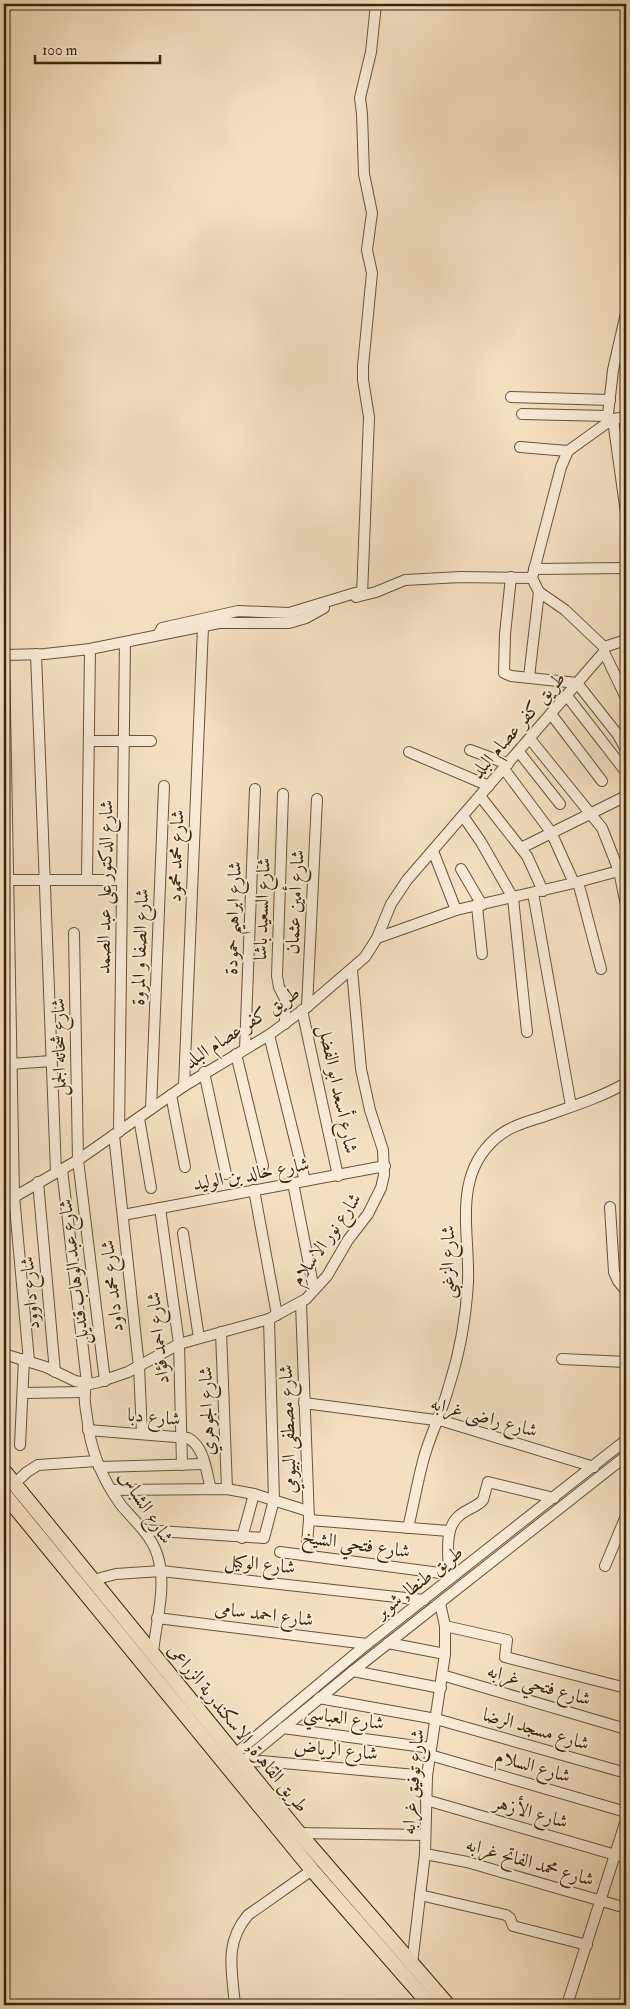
<svg xmlns="http://www.w3.org/2000/svg" width="630" height="2009" viewBox="0 0 630 2009" font-family="'IM FELL Double Pica',Amiri,serif">
<rect width="100%" height="100%" fill="#f4e0c1"/>
<filter id="stains"><feTurbulence type="fractalNoise" baseFrequency=".004" numOctaves="4"/><feColorMatrix values="0 0 0 0 .2 0 0 0 0 .09 0 0 0 0 .02 0 0 0 .5 -.17"/></filter>
<radialGradient id="worn" r=".72"><stop offset=".6" stop-color="#630" stop-opacity="0"/><stop offset="1" stop-color="#630" stop-opacity=".3"/></radialGradient>
<g fill="none" stroke-linecap="round" stroke-linejoin="round">
<defs>
<g id="minor">
<polyline points="511,397 610,400"/>
<polyline points="522,414 609,416"/>
<polyline points="608,420 626,417"/>
<polyline points="613,420 626,513"/>
<polyline points="520,447 568,451"/>
<polyline points="534,569 626,568"/>
<polyline points="511,577 505,634 504,673 511,676 577,683 618,735 626,750"/>
<polyline points="356,597 376,592 405,580 461,577 532,578"/>
<polyline points="158,635 162,628 238,611 289,613 355,593 359,592 362,595 369,417 363,380 363,366 372,273 367,250 372,213 364,174 362,114 360,98 371,52 376,4"/>
<polyline points="604,647 565,610 539,592 532,578 561,467 568,451 607,423 613,370 626,313"/>
<polyline points="604,647 626,640"/>
<polyline points="604,652 626,698"/>
<polyline points="36,654 56,1172"/>
<polyline points="4,655 14,1196 29,1361"/>
<polyline points="4,655 45,654 90,649 219,623 289,623 306,618 324,608"/>
<polyline points="529,677 539,592"/>
<polyline points="567,696 626,772"/>
<polyline points="551,714 602,781"/>
<polyline points="530,739 602,828 619,871 626,905"/>
<polyline points="89,741 151,741"/>
<polyline points="470,750 508,764"/>
<polyline points="409,752 489,786"/>
<polyline points="519,752 560,804"/>
<polyline points="504,769 551,832 574,883"/>
<polyline points="283,794 277,976 279,987 285,999 285,1024"/>
<polyline points="480,796 527,856 543,891"/>
<polyline points="463,816 481,842 513,898 527,1032"/>
<polyline points="521,848 626,796"/>
<polyline points="433,851 456,910"/>
<polyline points="461,869 482,905"/>
<polyline points="4,880 122,880"/>
<polyline points="87,880 90,649"/>
<polyline points="578,882 601,969"/>
<polyline points="533,893 571,1106"/>
<polyline points="477,906 482,954"/>
<polyline points="74,933 78,1160 105,1381"/>
<polyline points="377,938 456,910 574,883 626,869"/>
<polyline points="307,1007 317,799"/>
<polyline points="302,1010 338,1176"/>
<polyline points="269,1035 305,1181"/>
<polyline points="245,1049 255,789"/>
<polyline points="236,1054 263,1166"/>
<polyline points="11,1064 51,1061"/>
<polyline points="204,1072 226,1174"/>
<polyline points="184,1086 203,627"/>
<polyline points="171,1095 185,1167"/>
<polyline points="151,1109 164,786"/>
<polyline points="139,1118 151,1188"/>
<polyline points="119,1132 125,642"/>
<polyline points="114,1135 139,1367 142,1433"/>
<path d="M62,1169L87,1383C83,1394 85,1405 87,1417C90,1448 102,1479 121,1505C136,1523 154,1537 159,1561C166,1589 156,1623 153,1652"/>
<polyline points="38,1182 55,1372"/>
<polyline points="293,1183 314,1290"/>
<polyline points="254,1190 277,1315"/>
<polyline points="4,1203 78,1160 184,1086 269,1035 307,1007 365,957 377,938 391,904 407,880 597,660 604,652 604,647"/>
<polyline points="610,1207 614,1272 618,1281 626,1291"/>
<polyline points="160,1208 179,1344 182,1465"/>
<polyline points="123,1215 385,1166"/>
<polyline points="183,1233 199,1338"/>
<polyline points="301,1303 309,1520 306,1555"/>
<polyline points="221,1332 227,1489"/>
<polyline points="4,1354 46,1367 75,1381 90,1384 99,1382 128,1372 179,1344 269,1319 306,1299 327,1276 348,1240 368,1214 381,1188 384,1175 383,1150 370,1110 361,1069 352,970"/>
<polyline points="562,1359 626,1362"/>
<polyline points="23,1393 84,1392"/>
<polyline points="304,1403 443,1421 594,1467"/>
<path d="M88,1430L188,1438C205,1447 206,1472 211,1489"/>
<polyline points="20,1445 24,1359"/>
<polyline points="99,1467 204,1464"/>
<polyline points="14,1484 27,1472 38,1465 97,1461"/>
<polyline points="112,1490 227,1489 254,1494 308,1511"/>
<polyline points="309,1520 449,1531"/>
<path d="M408,1528C414,1503 418,1478 425,1454C432,1431 443,1409 449,1386C460,1352 466,1317 468,1282C470,1233 452,1177 495,1139C508,1127 526,1122 542,1117C570,1107 600,1098 626,1083"/>
<polyline points="144,1530 264,1538 274,1500 269,1319"/>
<polyline points="242,1538 254,1494"/>
<polyline points="280,1552 455,1575"/>
<polyline points="605,1566 626,1516"/>
<path d="M449,1575C449,1556 443,1528 460,1515C467,1509 477,1507 483,1500L488,1482L554,1498"/>
<polyline points="93,1580 116,1574 161,1571 424,1600"/>
<polyline points="157,1618 367,1644"/>
<polyline points="445,1626 507,1640 505,1657 626,1688"/>
<polyline points="388,1643 445,1654"/>
<polyline points="353,1671 441,1688"/>
<polyline points="442,1675 626,1729"/>
<polyline points="319,1698 436,1719 626,1773"/>
<polyline points="283,1728 431,1748"/>
<polyline points="235,1754 367,1644 626,1440"/>
<polyline points="430,1755 626,1812"/>
<polyline points="242,1762 353,1671 626,1456"/>
<polyline points="243,1762 261,1761 427,1776"/>
<polyline points="426,1800 626,1858"/>
<polyline points="299,1833 425,1835"/>
<polyline points="425,1854 467,1862 626,1908"/>
<polyline points="420,1895 506,1915 510,1918 513,1926 587,1945"/>
<polyline points="412,1964 425,1854 427,1776 445,1654 445,1626 440,1603"/>
<path d="M235,2005C232,1971 224,1943 248,1915L312,1870"/>
<polyline points="567,2005 626,1820"/>
</g>
<g id="highway">
<polyline points="4,1471 299,1833 448,2005"/>
<polyline points="4,1494 312,1870 430,2005"/>
</g>
</defs>
<!-- minor casing -->
<use href="#minor" stroke="#685438" stroke-width="12"/>
<!-- highway casing -->
<use href="#highway" stroke="#39250b" stroke-width="16"/>
<!-- minor -->
<use href="#minor" stroke="#f8ebd7" stroke-width="10"/>
<!-- highway -->
<use href="#highway" stroke="#f4e0c1" stroke-width="14"/>
</g>
<g text-anchor="middle" dominant-baseline="central" stroke-width="4" stroke-linejoin="round" paint-order="stroke">
<!-- street labels -->
<g font-size="19" fill="#39250b" stroke="#f8ebd7">
<text transform="translate(518 725) rotate(-49)">طريق كفر عصام البلد</text>
<text transform="translate(176 856) rotate(-88)">شارع محمد محمود</text>
<text transform="translate(105 887) rotate(-89)">شارع الدكتور على عبد الصمد</text>
<text transform="translate(295 902) rotate(-87)">شارع أمين عثمان</text>
<text transform="translate(262 909) rotate(-88)">شارع السعيد باشا</text>
<text transform="translate(233 918) rotate(-88)">شارع ابراهيم حمودة</text>
<text transform="translate(140 947) rotate(-88)">شارع الصفا و المروة</text>
<text transform="translate(242 1027) rotate(-33)">طريق كفر عصام البلد</text>
<text transform="translate(59 1047) rotate(-91)">شارع شحاته الجمل</text>
<text transform="translate(338 1089) rotate(78)">شارع أسعد ابو الفضل</text>
<text transform="translate(251 1174) rotate(-10)">شارع خالد بن الوليد</text>
<text transform="translate(326 1239) rotate(-55)">شارع نور الاسلام</text>
<text transform="translate(448 1262) rotate(-90)">شارع الزغبى</text>
<text transform="translate(74 1272) rotate(-97)">شارع عبد الوهاب قنديل</text>
<text transform="translate(112 1286) rotate(-96)">شارع محمد داود</text>
<text transform="translate(30 1293) rotate(-95)">شارع داوود</text>
<text transform="translate(158 1338) rotate(-96)">شارع احمد فؤاد</text>
<text transform="translate(207 1411) rotate(-92)">شارع الجوهري</text>
<text transform="translate(154 1417) rotate(5)">شارع دبا</text>
<text transform="translate(484 1417) rotate(15)">شارع راضى غرابه</text>
<text transform="translate(288 1429) rotate(-92)">شارع مصطفى البيومي</text>
<text transform="translate(146 1507) rotate(57)">شارع الشباس</text>
<text transform="translate(356 1544) rotate(8)">شارع فتحي الشيخ</text>
<text transform="translate(260 1564) rotate(6)">شارع الوكيل</text>
<text transform="translate(419 1582) rotate(-38)">طريق طنطا, شوبر</text>
<text transform="translate(264 1614) rotate(7)">شارع احمد سامى</text>
<text transform="translate(539 1685) rotate(16)">شارع فتحي غرابه</text>
<text transform="translate(344 1718) rotate(8)">شارع العباسي</text>
<text transform="translate(238 1728) rotate(51)">طريق القاهرة, الاسكندرية الزراعى</text>
<text transform="translate(536 1729) rotate(16)">شارع مسجد الرضا</text>
<text transform="translate(336 1750) rotate(5)">شارع الرياض</text>
<text transform="translate(533 1766) rotate(16)">شارع السلام</text>
<text transform="translate(413 1782) rotate(-85)">شارع توفيق غرابه</text>
<text transform="translate(531 1812) rotate(16)">شارع الأزهر</text>
<text transform="translate(530 1862) rotate(16)">شارع محمد الفاتح غرابه</text>
</g>
</g>
<!-- margin -->
<rect width="630" height="2009" fill="none" stroke="#f4e0c1" stroke-width="20"/>
<rect x="5" y="5" width="620" height="1999" fill="none" stroke="#39250b" stroke-width="2.5"/>
<rect x="10" y="10" width="610" height="1989" fill="none" stroke="#39250b"/>
<!-- scale -->
<path d="M35 55v8h125v-8" fill="none" stroke="#39250b" stroke-width="2.5"/>
<text x="42" y="55" font-size="15" fill="#39250b" stroke="#f8ebd7" stroke-width="4" paint-order="stroke">100 m</text>
<rect width="100%" height="100%" filter="url(#stains)"/>
<rect width="100%" height="100%" fill="url(#worn)"/>
</svg>
